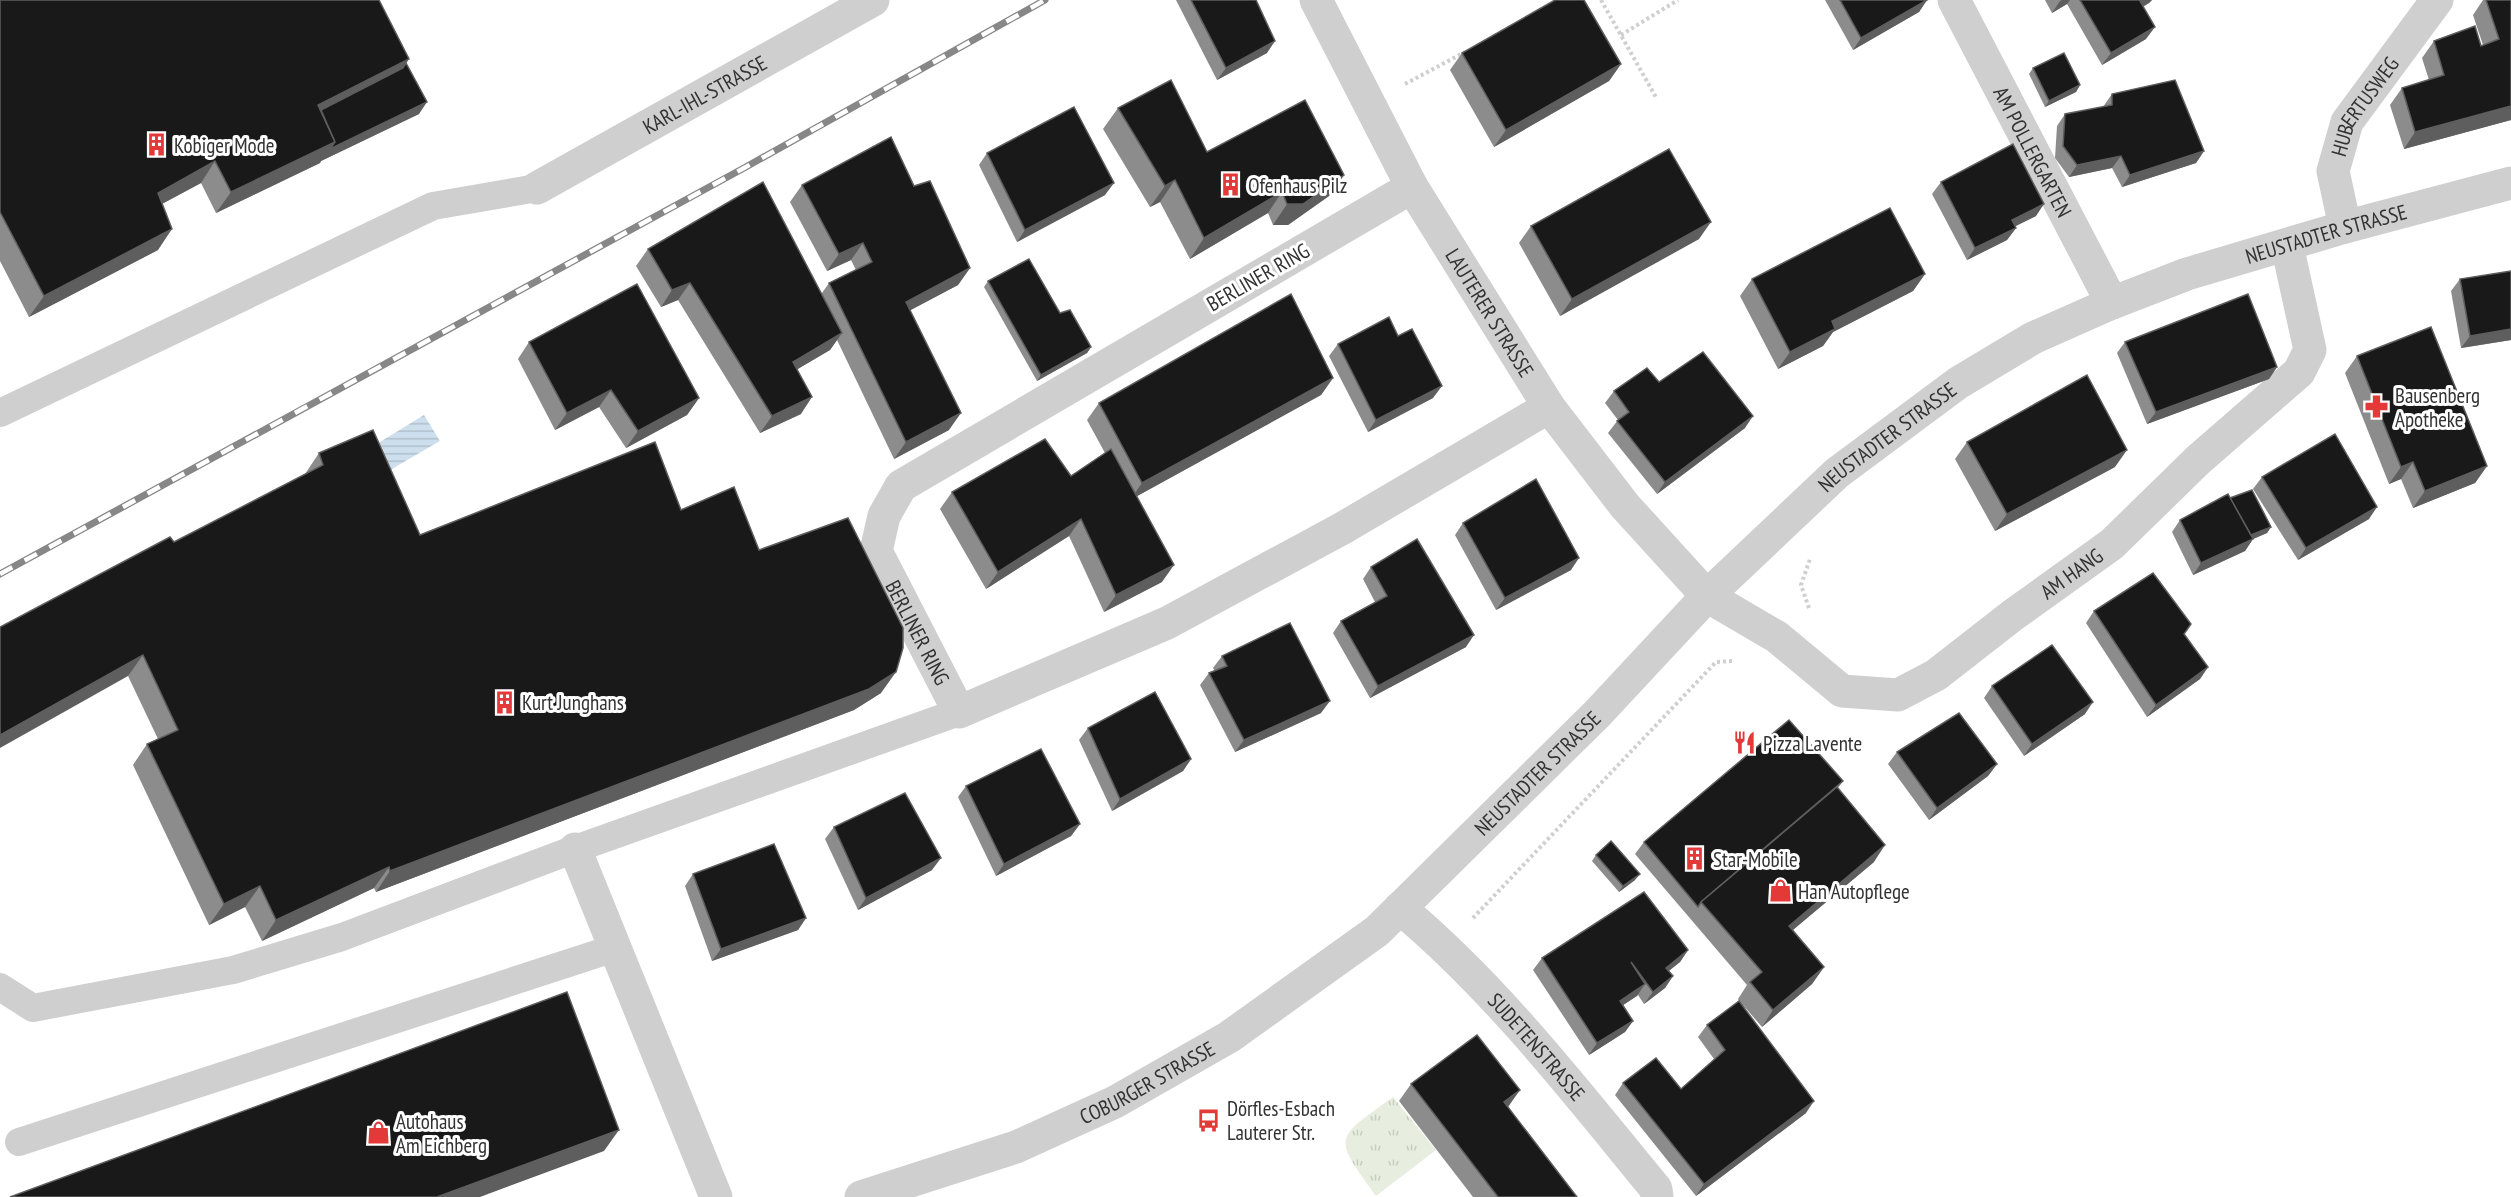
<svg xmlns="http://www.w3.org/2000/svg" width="2511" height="1197" viewBox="0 0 2511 1197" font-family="'PT Sans Narrow',sans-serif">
<defs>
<pattern id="grass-tufts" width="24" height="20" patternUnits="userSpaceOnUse" patternTransform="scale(1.5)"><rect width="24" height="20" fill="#e7eee0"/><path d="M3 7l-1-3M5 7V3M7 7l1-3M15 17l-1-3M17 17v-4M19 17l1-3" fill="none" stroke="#c7cdc1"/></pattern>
<pattern id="water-rules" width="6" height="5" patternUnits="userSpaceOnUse" patternTransform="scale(1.5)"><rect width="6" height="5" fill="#cddeed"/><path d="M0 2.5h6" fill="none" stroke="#b0bfcc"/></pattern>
</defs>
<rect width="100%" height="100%" fill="#fff"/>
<!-- grass -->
<path fill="url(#grass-tufts)" d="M1393,1097L1436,1150L1376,1196C1333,1136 1333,1140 1393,1097Z"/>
<!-- water -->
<polygon fill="url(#water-rules)" points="424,415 440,441 390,470 375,445"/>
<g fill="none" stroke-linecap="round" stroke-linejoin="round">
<!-- path -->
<g stroke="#cfcfcf" stroke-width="4" stroke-dasharray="3 3" stroke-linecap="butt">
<polyline points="1601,0 1657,99"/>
<polyline points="1621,35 1678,0"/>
<polyline points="1405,84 1465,52"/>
<polyline points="1809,608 1801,585 1810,559"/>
<polyline points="1473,918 1716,662 1734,661"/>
</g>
<!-- service -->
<g stroke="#cfcfcf" stroke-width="28">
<polyline points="0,413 433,206 537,188"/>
<polyline points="0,987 33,1008 233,970 342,937 575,849 959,712"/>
<polyline points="19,1142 615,948"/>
</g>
<!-- minor -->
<g stroke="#cfcfcf" stroke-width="33">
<path id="s1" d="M1316,0L1412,187L1549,407L1625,506L1707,596L1777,637L1842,691L1898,695L1936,675L2013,615L2112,544L2198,460L2299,372L2310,350L2287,245"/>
<path id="s2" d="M1954,0L2112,303"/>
<path id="s3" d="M1412,187L901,486L884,516L876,551L959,712L1167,623L1343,528L1549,407"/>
<path id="s4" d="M537,188L873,0"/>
<path id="s5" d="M2345,227L2333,171L2347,122L2437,0"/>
<polyline points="575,849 716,1197"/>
<path id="s6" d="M1400,908C1497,989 1576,1092 1656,1189L1657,1197"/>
</g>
<!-- tertiary -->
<path stroke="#cfcfcf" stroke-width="33" id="s7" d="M861,1197L1016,1147L1115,1102L1229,1037L1377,931L1597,714L1707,596L1837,473L1958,383L2033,338L2112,303L2187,274L2345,227L2511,183"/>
<defs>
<polyline id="rail" points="0,574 744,168 1045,0"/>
</defs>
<!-- rail casing -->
<use href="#rail" stroke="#878787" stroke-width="7"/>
<!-- rail -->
<use href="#rail" stroke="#fff" stroke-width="4.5" stroke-dasharray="14" stroke-linecap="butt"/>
</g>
<!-- wall -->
<g fill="#8c8c8c">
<polygon points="0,0 409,59 406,63 419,114 321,161 320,163 216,213 201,183 162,204 158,250 29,317 0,261"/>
<polygon points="1176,0 1256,0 1267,53 1217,80"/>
<polygon points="1825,0 1927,0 1919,12 1853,50"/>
<polygon points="2045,0 2152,0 2149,3 2143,7 2146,39 2102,65 2067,4 2052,13"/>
<polygon points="2483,0 2511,0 2511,120 2404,149 2390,105 2402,88 2429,80 2422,58 2434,41 2481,46 2483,45 2473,15"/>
<polygon points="1462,53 1621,64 1609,81 1494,147 1450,70"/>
<polygon points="2033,68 2080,85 2076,92 2045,107 2029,74"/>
<polygon points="2112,94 2204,151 2196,163 2122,187 2112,168 2069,177 2055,158 2057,126 2065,114 2103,107"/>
<polygon points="1118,108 1207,152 1344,175 1329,196 1288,225 1273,225 1268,213 1190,259 1160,202 1150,207 1103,129"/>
<polygon points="987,153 1105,195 1017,242 979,165"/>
<polygon points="1941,182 2036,216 2015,226 2016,228 2007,240 1967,260 1932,194"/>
<polygon points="802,185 914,186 970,268 958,285 910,310 949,430 894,459 837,340 830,350 797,369 801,414 760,433 678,300 661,307 636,266 648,249 822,293 829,283 856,270 851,260 827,271 790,202"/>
<polygon points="1531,226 1699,239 1560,316 1519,243"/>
<polygon points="1925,274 1913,291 1833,332 1823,346 1778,369 1740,296 1752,279"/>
<polygon points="2460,279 2511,340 2461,348 2451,291"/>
<polygon points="988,281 1060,313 1091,347 1087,353 1037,381 984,287"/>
<polygon points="1398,336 1433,398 1368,432 1329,356 1338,344"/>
<polygon points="529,342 699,398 687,415 626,448 599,407 555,430 518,359"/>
<polygon points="2125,342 2277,367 2269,379 2147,424 2117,353"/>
<polygon points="2357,356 2487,466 2475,483 2413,508 2401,479 2389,484 2345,373"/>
<polygon points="1333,378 1321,395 1137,496 1162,582 1104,612 1069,536 986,589 940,509 952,492 1071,476 1105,453 1087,420 1099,403"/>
<polygon points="1659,382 1745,428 1657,494 1608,433 1618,420 1605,403 1614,391"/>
<polygon points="1967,442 2115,467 1995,531 1955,459"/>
<polygon points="319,453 420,535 681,510 759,550 881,693 854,710 376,892 374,888 262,941 245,907 209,925 133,765 147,744 158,739 128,676 174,542 305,474"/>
<polygon points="2262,477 2369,519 2298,560 2253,489"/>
<polygon points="2230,498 2271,527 2267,533 2253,539 2245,551 2193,575 2172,532 2180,520"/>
<polygon points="1463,523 1571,570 1496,610 1455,535"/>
<polygon points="1371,567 1466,647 1370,698 1333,633 1341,621 1375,602 1363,579"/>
<polygon points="2094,611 2208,667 2200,679 2147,717 2086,623"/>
<polygon points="1222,656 1321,713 1235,752 1200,685 1209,673 1215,671 1213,668"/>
<polygon points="1992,686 2085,714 2024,756 1984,698"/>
<polygon points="1088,728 1191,759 1183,771 1112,811 1079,740"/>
<polygon points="1897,752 1997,764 1988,776 1929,820 1888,764"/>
<polygon points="1843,781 1838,788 1874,862 1793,930 1824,967 1812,984 1762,1027 1743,1005 1806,1113 1696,1196 1615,1095 1623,1083 1681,1089 1714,1059 1698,1037 1707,1025 1739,1001 1738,999 1747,985 1635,854 1644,842"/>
<polygon points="966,786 1080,824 1071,836 996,876 958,797"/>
<polygon points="834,827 932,870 858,910 825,839"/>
<polygon points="1596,855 1635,880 1619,892 1592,861"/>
<polygon points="693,874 806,918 798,930 712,961 685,886"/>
<polygon points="1688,950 1680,962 1669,971 1673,976 1665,988 1644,1004 1638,995 1623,1005 1633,1021 1625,1032 1589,1055 1533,970 1542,958"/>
<polygon points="1411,1084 1508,1107 1577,1197 1473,1197 1399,1101"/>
</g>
<!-- shaded-wall -->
<g fill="#5e5e5e">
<polygon points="1927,0 1919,12 1853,50 1861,38"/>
<polygon points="2062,0 2070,0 2067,4 2052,13 2060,1"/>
<polygon points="2142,0 2152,0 2149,3 2131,13 2140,1"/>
<polygon points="2155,27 2146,39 2102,65 2111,53"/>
<polygon points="1275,41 1267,53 1217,80 1226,68"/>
<polygon points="409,59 394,80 315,121 318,105"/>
<polygon points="1621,64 1609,81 1494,147 1506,130"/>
<polygon points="2080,85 2076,92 2045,107 2049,101"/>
<polygon points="427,102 419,114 321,161 320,163 216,213 231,192 335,142"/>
<polygon points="2511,106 2511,120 2404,149 2415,132"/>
<polygon points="2204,151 2196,163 2122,187 2130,175"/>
<polygon points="2121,156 2112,168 2069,177 2077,165"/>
<polygon points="215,161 201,183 143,214 158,193"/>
<polygon points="1344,175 1329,196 1288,225 1273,225 1287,204"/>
<polygon points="1175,180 1160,202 1150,207 1165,186"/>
<polygon points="1114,183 1105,195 1017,242 1025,230"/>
<polygon points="1282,192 1268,213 1190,259 1204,238"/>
<polygon points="2044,204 2036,216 2004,232 2012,220"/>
<polygon points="1711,222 1699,239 1560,316 1572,299"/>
<polygon points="2016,228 2007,240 1967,260 1975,248"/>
<polygon points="172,229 158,250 29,317 44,296"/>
<polygon points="863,243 851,260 827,271 839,254"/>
<polygon points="970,268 958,285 894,319 906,302"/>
<polygon points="1925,274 1913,291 1833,332 1823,346 1778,369 1790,352 1832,321"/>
<polygon points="690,283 678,300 661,307 672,290"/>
<polygon points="2511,329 2511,340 2461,348 2470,336"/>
<polygon points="842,333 830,350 781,379 793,362"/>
<polygon points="1091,347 1087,353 1037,381 1041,375"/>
<polygon points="2277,367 2269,379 2147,424 2156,412"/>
<polygon points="1333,378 1321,395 1130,500 1142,483"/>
<polygon points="1442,386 1433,398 1368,432 1376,420"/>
<polygon points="611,390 599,407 555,430 567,413"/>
<polygon points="812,397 801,414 760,433 772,416"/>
<polygon points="699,398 687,415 626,448 638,431"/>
<polygon points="961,413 949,430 894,459 906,442"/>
<polygon points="1753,416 1745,428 1657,494 1665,482"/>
<polygon points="2127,450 2115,467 1995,531 2007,514"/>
<polygon points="2413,462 2401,479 2389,484 2401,467"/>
<polygon points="2487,466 2475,483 2413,508 2425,491"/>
<polygon points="2377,507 2369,519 2298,560 2306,548"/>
<polygon points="1081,519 1069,536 986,589 998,572"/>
<polygon points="2271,527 2267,533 2253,539 2245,551 2193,575 2201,563 2246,537"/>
<polygon points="1579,558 1571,570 1496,610 1505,598"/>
<polygon points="1174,565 1162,582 1104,612 1116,595"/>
<polygon points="1474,635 1466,647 1370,698 1378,686"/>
<polygon points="143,655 128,676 0,748 0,735"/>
<polygon points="2208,667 2200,679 2147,717 2156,705"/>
<polygon points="896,672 881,693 854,710 376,892 390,871"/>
<polygon points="1330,701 1321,713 1235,752 1244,740"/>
<polygon points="2093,702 2085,714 2024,756 2032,744"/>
<polygon points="1191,759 1183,771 1112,811 1120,799"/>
<polygon points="1997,764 1988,776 1929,820 1937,808"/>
<polygon points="1080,824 1071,836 996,876 1004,864"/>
<polygon points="1885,845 1874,862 1777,943 1789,926"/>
<polygon points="941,858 932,870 858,910 866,898"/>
<polygon points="389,867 374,888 262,941 276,920"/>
<polygon points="1640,874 1635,880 1619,892 1623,886"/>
<polygon points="260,886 245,907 209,925 224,904"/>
<polygon points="806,918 798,930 712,961 721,949"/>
<polygon points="1688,950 1680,962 1658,979 1666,968"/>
<polygon points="1824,967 1812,984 1762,1027 1773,1010"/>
<polygon points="1673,976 1665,988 1644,1004 1653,992"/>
<polygon points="1645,984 1637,996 1611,1013 1620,1001"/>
<polygon points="1633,1021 1625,1032 1589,1055 1597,1043"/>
<polygon points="1520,1090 1508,1107 1504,1102"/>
<polygon points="1814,1101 1806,1113 1696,1196 1704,1184"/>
<polygon points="619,1130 604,1151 480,1197 437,1197"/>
</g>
<!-- building -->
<g fill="#191919" stroke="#5e5e5e" stroke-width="1.5">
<polygon points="0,0 379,0 409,59 318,105 335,142 231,192 215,161 158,193 172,229 44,296 0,212"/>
<polygon points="1191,0 1256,0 1275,41 1226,68"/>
<polygon points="1555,0 1584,0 1621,64 1506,130 1462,53"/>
<polygon points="1840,0 1927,0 1861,38"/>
<polygon points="2080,0 2142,0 2140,1 2155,27 2111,53"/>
<polygon points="2486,0 2511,0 2511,106 2415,132 2402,88 2444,75 2434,41 2475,26 2481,46 2499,39"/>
<polygon points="2064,53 2080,85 2049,101 2033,68"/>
<polygon points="406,63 427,102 330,149 335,142 321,110 403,68"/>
<polygon points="1171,80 1207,152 1305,100 1344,175 1303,204 1287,204 1282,192 1204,238 1175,180 1165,186 1118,108"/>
<polygon points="2175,80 2204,151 2130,175 2121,156 2077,165 2063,146 2065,114 2112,105 2112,94"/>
<polygon points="1074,107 1114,183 1025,230 987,153"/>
<polygon points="891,137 914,186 930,181 970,268 906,302 961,413 906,442 829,283 872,262 863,243 839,254 802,185"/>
<polygon points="2013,144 2044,204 2012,220 2016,228 1975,248 1941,182"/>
<polygon points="1669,149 1711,222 1572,299 1531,226"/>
<polygon points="763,182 842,333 793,362 812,397 772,416 690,283 672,290 648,249"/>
<polygon points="1890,208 1925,274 1832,321 1835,329 1790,352 1752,279"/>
<polygon points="1029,259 1060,313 1070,310 1091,347 1041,375 988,281"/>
<polygon points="2511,271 2511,329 2470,336 2460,279"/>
<polygon points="637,284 699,398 638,431 611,390 567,413 529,342"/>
<polygon points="1291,294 1333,378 1142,483 1099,403"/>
<polygon points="2248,294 2277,367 2156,412 2125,342"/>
<polygon points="1389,317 1398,336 1412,329 1442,386 1376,420 1338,344"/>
<polygon points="2431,327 2487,466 2425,491 2413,462 2401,467 2357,356"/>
<polygon points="1703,352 1753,416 1665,482 1617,421 1629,412 1614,391 1647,368 1659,382"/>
<polygon points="2087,375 2127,450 2007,514 1967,442"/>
<polygon points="373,430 420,535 655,442 681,510 734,487 759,550 848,518 903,628 903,648 896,672 869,689 390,871 389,867 276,920 260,886 224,904 147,744 178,730 143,655 0,735 0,627 170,537 174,542 323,465 319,453"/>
<polygon points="2335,434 2377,507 2306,548 2262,477"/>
<polygon points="1045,439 1071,476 1111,449 1174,565 1116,595 1081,519 998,572 952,492"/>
<polygon points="1536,479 1579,558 1505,598 1463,523"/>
<polygon points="2252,490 2271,527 2251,535 2230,498"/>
<polygon points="2228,494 2253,539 2201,563 2180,520"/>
<polygon points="1417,539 1474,635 1378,686 1341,621 1387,596 1371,567"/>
<polygon points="2153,573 2191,624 2184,634 2208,667 2156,705 2094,611"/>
<polygon points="1290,623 1330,701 1244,740 1209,673 1227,666 1222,656"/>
<polygon points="2052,645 2093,702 2032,744 1992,686"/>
<polygon points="1155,692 1191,759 1120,799 1088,728"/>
<polygon points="1959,713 1997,764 1937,808 1897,752"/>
<polygon points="1789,720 1843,781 1701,902 1698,907 1644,842"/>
<polygon points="1041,749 1080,824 1004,864 966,786"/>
<polygon points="1837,787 1885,845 1789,926 1824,967 1773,1010 1750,982 1762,972 1701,902"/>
<polygon points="905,793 941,858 866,898 834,827"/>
<polygon points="1611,841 1640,874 1623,886 1596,855"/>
<polygon points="774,844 806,918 721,949 693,874"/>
<polygon points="1644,892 1688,950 1666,968 1673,976 1653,992 1631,962 1645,984 1620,1001 1633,1021 1597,1043 1542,958"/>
<polygon points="567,992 619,1130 437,1197 10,1197"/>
<polygon points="1739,1001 1814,1101 1704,1184 1623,1083 1656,1058 1681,1089 1725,1050 1707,1025"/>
<polygon points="1477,1035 1520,1090 1504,1102 1577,1197 1498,1197 1411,1084"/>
</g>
<!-- icons -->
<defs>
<symbol id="building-bare" viewBox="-9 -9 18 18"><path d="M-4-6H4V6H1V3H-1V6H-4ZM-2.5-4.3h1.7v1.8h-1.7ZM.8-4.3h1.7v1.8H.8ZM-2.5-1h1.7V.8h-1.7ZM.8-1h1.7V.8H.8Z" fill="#e33939" stroke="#fff" stroke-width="2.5" paint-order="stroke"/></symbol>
<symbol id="pharmacy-bare" viewBox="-9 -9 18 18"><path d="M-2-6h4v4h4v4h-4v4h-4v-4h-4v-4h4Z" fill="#e33939" stroke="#fff" stroke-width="2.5" paint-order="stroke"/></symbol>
<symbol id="restaurant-bare" viewBox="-9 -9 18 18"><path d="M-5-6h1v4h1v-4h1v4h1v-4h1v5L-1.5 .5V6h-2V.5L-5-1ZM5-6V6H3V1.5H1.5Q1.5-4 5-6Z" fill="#e33939" stroke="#fff" stroke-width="2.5" paint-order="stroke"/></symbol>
<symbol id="shop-bare" viewBox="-9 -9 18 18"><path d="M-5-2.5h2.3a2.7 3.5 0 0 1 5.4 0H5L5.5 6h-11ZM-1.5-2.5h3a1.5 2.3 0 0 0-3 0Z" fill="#e33939" stroke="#fff" stroke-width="2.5" paint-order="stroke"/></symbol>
<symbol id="bus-bare" viewBox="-9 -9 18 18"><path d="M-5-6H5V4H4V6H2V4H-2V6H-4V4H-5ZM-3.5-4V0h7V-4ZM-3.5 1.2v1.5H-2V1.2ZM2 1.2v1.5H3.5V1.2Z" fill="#e33939" stroke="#fff" stroke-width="2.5" paint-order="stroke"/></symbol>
</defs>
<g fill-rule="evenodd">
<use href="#building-bare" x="140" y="128" width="33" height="33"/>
<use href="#building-bare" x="1214" y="168" width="33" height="33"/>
<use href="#pharmacy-bare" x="2360" y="390" width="33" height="33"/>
<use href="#building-bare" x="488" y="686" width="33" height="33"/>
<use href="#restaurant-bare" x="1728" y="726" width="33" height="33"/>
<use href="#building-bare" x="1678" y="842" width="33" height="33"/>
<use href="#shop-bare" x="1764" y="874" width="33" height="33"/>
<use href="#bus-bare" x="1192" y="1104" width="33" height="33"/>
<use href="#shop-bare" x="362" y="1116" width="33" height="33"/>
</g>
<g text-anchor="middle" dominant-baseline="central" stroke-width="6" stroke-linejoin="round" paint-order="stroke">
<!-- street labels -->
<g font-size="21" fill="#323232" stroke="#fff">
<text stroke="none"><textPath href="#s4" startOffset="192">KARL-IHL-STRASSE</textPath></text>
<text stroke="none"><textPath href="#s5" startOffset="130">HUBERTUSWEG</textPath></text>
<text stroke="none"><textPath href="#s2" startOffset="171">AM POLLERGARTEN</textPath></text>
<text stroke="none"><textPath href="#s7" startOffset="1784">NEUSTADTER STRASSE</textPath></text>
<text transform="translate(1258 277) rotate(-30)">BERLINER RING</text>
<text stroke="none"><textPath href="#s1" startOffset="358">LAUTERER STRASSE</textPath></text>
<text stroke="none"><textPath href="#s7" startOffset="1296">NEUSTADTER STRASSE</textPath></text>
<text stroke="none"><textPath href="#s1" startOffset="1150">AM HANG</textPath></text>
<text stroke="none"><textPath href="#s3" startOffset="754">BERLINER RING</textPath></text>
<text stroke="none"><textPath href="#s7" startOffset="810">NEUSTADTER STRASSE</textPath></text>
<text stroke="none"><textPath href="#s6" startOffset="195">SUDETENSTRASSE</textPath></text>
<text stroke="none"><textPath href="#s7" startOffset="309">COBURGER STRASSE</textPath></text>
</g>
<!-- poi labels -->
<g font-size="21" fill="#323232" stroke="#fff" text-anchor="start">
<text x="174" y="145">Kobiger Mode</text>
<text x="1248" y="185">Ofenhaus Pilz</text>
<text x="2395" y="395">Bausenberg<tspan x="2395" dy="24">Apotheke</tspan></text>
<text x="522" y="702">Kurt Junghans</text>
<text x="1763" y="743">Pizza Lavente</text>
<text x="1713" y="859">Star-Mobile</text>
<text x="1798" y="891">Han Autopflege</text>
<text x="1227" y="1108">Dörfles-Esbach<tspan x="1227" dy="24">Lauterer Str.</tspan></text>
<text x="396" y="1121">Autohaus<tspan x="396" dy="24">Am Eichberg</tspan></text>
</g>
</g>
</svg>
